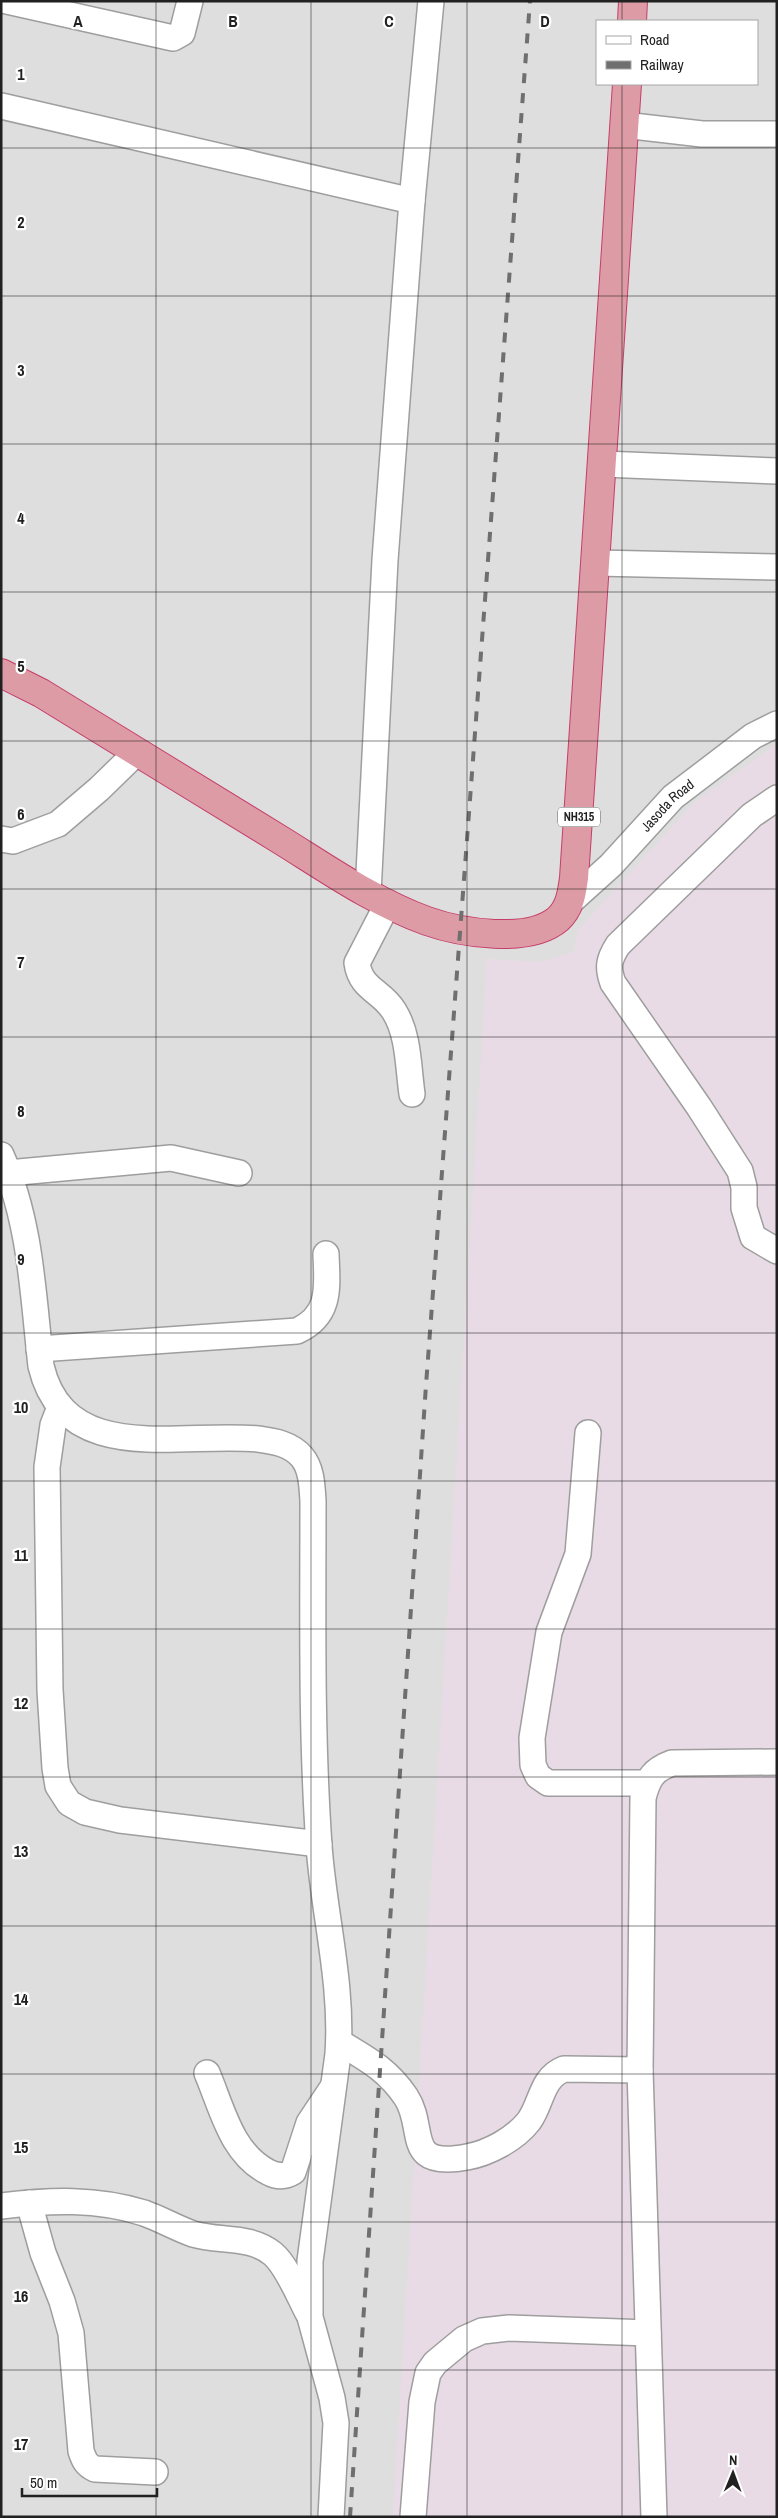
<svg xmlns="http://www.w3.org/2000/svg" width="778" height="2518" viewBox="0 0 778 2518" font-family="'Archivo Narrow',sans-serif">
<rect width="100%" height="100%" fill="#f0eee9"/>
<!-- residential -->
<path fill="#dfdede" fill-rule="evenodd" d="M1,1H777V2517H1ZM597,21H757V84H597Z"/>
<!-- industrial -->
<polygon fill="#e8dbe5" points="777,744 777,2517 393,2517 487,959 543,962 575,951 578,930 695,802"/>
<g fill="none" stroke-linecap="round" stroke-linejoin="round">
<defs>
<g id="minor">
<polyline points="7,1 173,38 182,33 190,1"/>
<polyline points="1,106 412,201"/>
<polyline points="624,125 702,134 777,134"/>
<polyline points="603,464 777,471"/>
<polyline points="597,563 777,567"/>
<path d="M777,798L752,815L618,945C609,959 607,967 613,983L699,1107L740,1171L744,1187V1208L753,1237L777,1251"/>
<polyline points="1,839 13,841 58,824 99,789 137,752"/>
<polyline points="368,893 385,560 412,201 431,1"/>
<path id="s1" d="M571,901L611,865L673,797L753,736L777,724"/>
<path d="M388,903L357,963C361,990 381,990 394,1011C409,1035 408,1066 412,1094"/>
<path d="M1,1155C31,1222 33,1295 41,1366C65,1468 182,1431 258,1439C274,1441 291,1444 302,1457C312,1469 312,1487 313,1501C313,1616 311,1731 319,1846C324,1915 343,1984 338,2054L310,2261V2317L332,2398L336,2423L331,2517"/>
<polyline points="8,1173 171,1158 239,1173"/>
<path d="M39,1349L297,1331C332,1315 327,1286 326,1254"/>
<polyline points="60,1407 53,1425 47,1467 50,1690 55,1768 58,1786 69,1803 85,1812 120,1820 319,1844"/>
<polyline points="588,1433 578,1554 549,1632 532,1738 533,1765 538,1776 548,1783 647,1783"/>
<path d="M339,2042C367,2059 387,2069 406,2097C427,2129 402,2169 467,2157C489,2153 515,2139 529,2121C542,2103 541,2078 564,2069L640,2070L643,1798C648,1778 653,1770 672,1763L777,1762"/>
<polyline points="640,2070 654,2517"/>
<path d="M207,2073C222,2108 231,2153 268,2172C277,2177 285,2177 293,2172L309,2123L333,2087"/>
<path d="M29,2203L43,2253L62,2301L71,2333L81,2451C84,2460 86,2465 95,2469L155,2472"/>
<path d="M1,2206C50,2200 97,2198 144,2213C161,2219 176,2228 193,2234C220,2242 250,2235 273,2254C287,2266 299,2296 308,2313"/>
<polyline points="413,2517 422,2402 428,2373 435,2363 464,2339 482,2331 509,2328 648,2333"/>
</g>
<g id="highway">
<polyline points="632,21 633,1"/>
<path d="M1,673L41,693C120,742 200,790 279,839C326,868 374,902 427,921C461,933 529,944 558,919C570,908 572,893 574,878L627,84"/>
</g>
</defs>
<!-- minor casing -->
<use href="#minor" stroke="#9e9e9e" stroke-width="28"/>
<!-- highway casing -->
<use href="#highway" stroke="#c53e69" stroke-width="30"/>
<!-- minor -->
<use href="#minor" stroke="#fff" stroke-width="25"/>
<!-- highway -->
<use href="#highway" stroke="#dd9ba5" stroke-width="28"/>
<!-- rail -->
<polyline stroke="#6f6f6f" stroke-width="4" stroke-dasharray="10 10" stroke-linecap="butt" points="350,2517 426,1385 530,1"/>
</g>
<!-- grid -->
<path fill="none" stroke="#212121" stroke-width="1" stroke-opacity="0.55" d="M156,1V2517M311,1V2517M467,1V2517M622,1V21M622,84V2517M1,148H777M1,296H777M1,444H777M1,592H777M1,741H777M1,889H777M1,1037H777M1,1185H777M1,1333H777M1,1481H777M1,1629H777M1,1777H777M1,1926H777M1,2074H777M1,2222H777M1,2370H777"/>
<g text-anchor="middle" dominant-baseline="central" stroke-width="4.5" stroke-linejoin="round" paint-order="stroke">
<!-- shield labels -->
<rect fill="#fff" stroke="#646464" stroke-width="1" x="558" y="807.5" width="42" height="19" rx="4"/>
<g font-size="12" font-weight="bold" fill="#212121">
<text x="579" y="817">NH315</text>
</g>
<!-- street labels -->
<g font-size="14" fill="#212121" stroke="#fff">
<text stroke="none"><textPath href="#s1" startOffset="136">Jasoda Road</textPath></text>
</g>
</g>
<g font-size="16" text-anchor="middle" font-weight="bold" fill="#212121" stroke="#fff" stroke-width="4.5" stroke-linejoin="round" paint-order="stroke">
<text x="78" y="27">A</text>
<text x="233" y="27">B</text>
<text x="389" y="27">C</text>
<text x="545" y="27">D</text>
<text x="21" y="80">1</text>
<text x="21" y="228">2</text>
<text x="21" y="376">3</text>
<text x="21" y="524">4</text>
<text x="21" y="672">5</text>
<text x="21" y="820">6</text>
<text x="21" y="968">7</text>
<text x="21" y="1117">8</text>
<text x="21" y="1265">9</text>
<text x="21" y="1413">10</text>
<text x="21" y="1561">11</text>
<text x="21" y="1709">12</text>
<text x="21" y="1857">13</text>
<text x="21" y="2005">14</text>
<text x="21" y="2153">15</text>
<text x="21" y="2302">16</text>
<text x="21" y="2450">17</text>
</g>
<!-- border -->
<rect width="778" height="2518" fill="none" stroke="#212121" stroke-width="5"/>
<!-- legend -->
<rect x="596" y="20" width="162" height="65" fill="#ffffff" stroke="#a6a6a6"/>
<rect x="606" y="36" width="25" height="8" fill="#ffffff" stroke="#a6a6a6"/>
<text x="640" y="45" font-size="15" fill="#212121">Road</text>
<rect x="606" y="61" width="25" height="8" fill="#6f6f6f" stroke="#a6a6a6"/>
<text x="640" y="70" font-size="15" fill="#212121">Railway</text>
<!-- north arrow -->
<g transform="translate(733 2473) rotate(1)" stroke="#ffffff" stroke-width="4" paint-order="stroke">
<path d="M0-4L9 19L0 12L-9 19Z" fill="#212121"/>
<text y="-8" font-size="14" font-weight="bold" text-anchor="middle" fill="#212121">N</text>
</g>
<!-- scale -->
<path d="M22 2488v8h135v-8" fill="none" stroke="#212121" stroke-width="2.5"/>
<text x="30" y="2488" font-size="15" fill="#212121" stroke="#ffffff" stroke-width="4" paint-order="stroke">50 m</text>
</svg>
